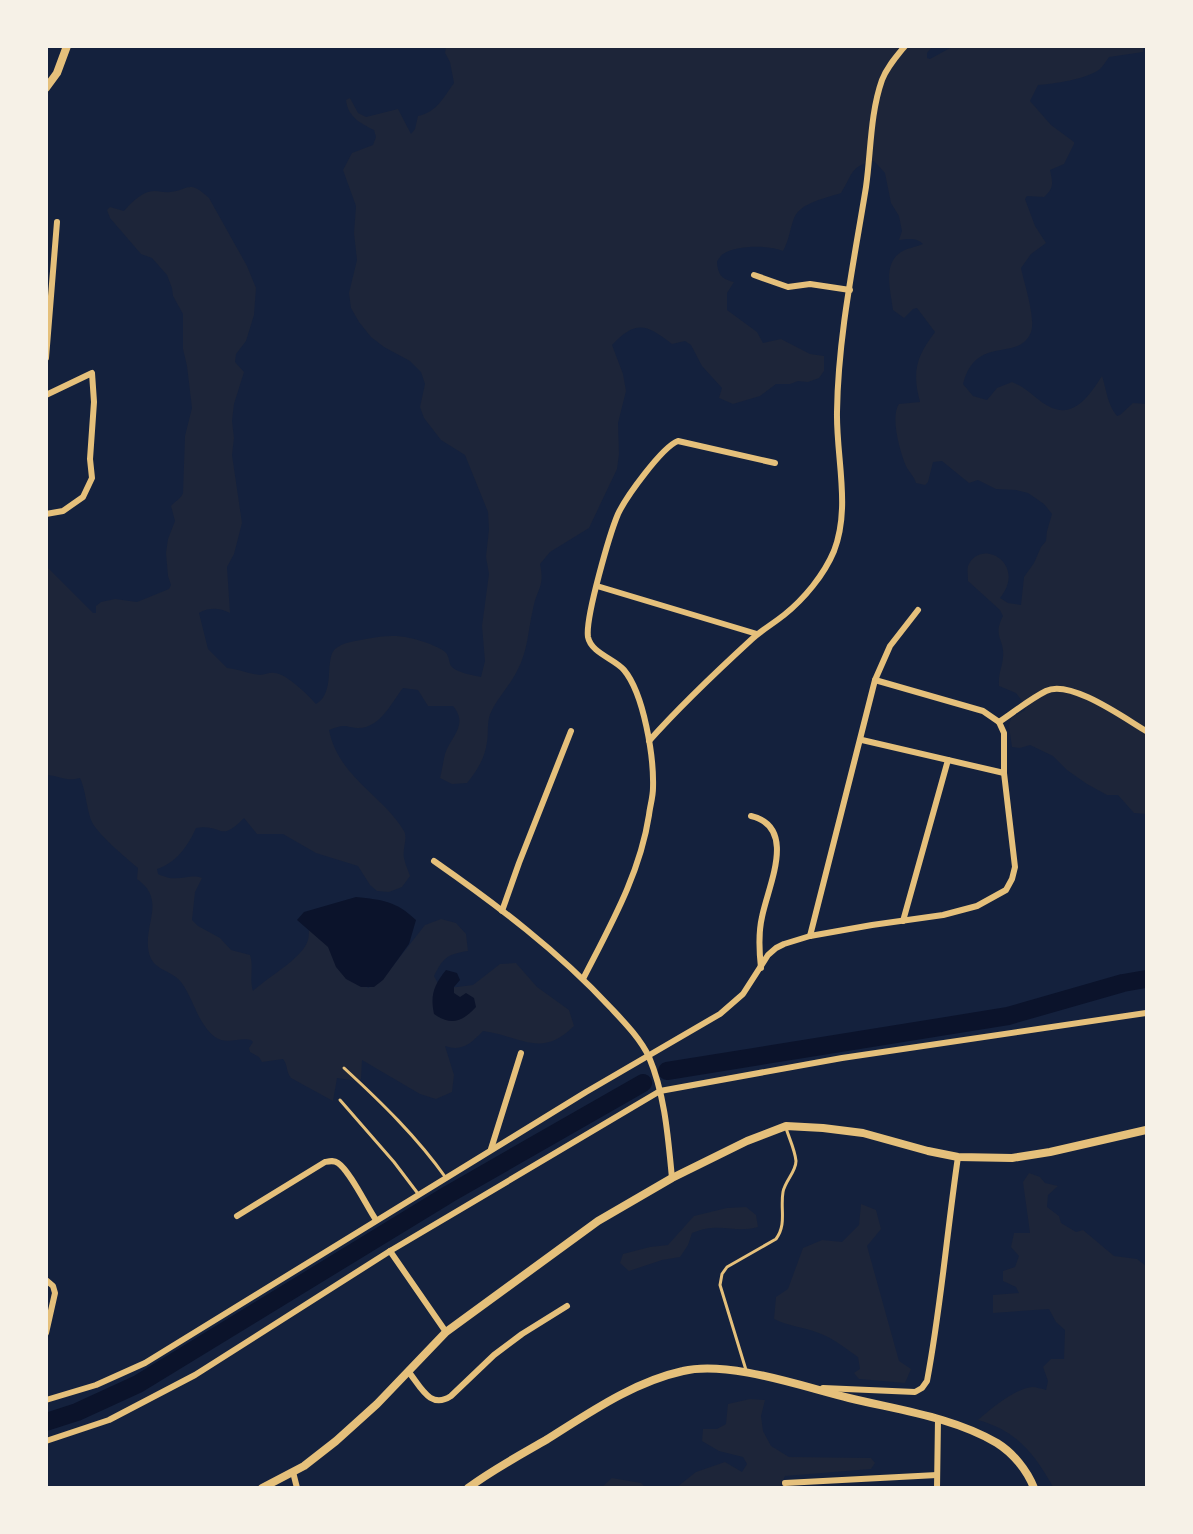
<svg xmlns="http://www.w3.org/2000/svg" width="1193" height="1534" viewBox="0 0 1193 1534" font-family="'Playfair Display',serif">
<rect width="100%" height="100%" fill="#14213d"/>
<!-- green -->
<g fill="#1d2539">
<path d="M446,47H932L927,53V58L930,59L952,47H1143V52L1109,57C1106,61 1103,66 1100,69C1088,79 1053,84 1038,85L1030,101L1051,125L1074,142V144L1064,164L1050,170C1053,183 1054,188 1044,197L1027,196L1025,199L1035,226L1046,243L1031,254L1021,268C1024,283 1036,318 1031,332C1019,363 976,333 963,384L973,396L987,400L997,388L1012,382C1024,387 1030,393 1039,400C1069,424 1086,401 1102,376C1107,391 1107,404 1117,416L1120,415L1133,403L1146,404V814L1134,813L1118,795H1107L1087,784L1067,770L1053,756L1030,745L1020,748L1012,747L1009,726L1011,718L1025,710L1026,706L1016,693L999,686C998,673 1002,669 1003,657C1005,639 992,637 1003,616L1000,610L968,581C968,576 967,570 968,566C980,537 1028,563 1000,598L1008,603L1021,605L1024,577L1034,563L1041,547L1046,541L1047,531L1052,514L1044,504L1028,493L1016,490L996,489L978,480L969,483L942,461L933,462L928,482L925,485L916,483C914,476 909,472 906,466C900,452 890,417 899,404L920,402C912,372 916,357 935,332L917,308L913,309L904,318L893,310C891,292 882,264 901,252C907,248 916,247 923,244C916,237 908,239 899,240L902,231L899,216L891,203L885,173L874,161C850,166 853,174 841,193C827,198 801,202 794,218C790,229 789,240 783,251C770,245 736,245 723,254C722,254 717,261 717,262C718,274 721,279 734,282L727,293V310L757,332L763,343L781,339L810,354L824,356V371L819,378L808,382L798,381L790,384H776L760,396L733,404L719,398L722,388L702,366L691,345L685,341L672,344C646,324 636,320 612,345L623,374L626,391L618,423L619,454L617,469L589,528L550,552L540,564C545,587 537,588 533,609C528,630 528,651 517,671C510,685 498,698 492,710C486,721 489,731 487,742C485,758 477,771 467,783L452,784L440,778C442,771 443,762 445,754C451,736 469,725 453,706H428L418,690L403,688C391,703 380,729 357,728C342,726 345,724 329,730C339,778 382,794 404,831C408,839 402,849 404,858C405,864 408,870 410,876L402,887L389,892L377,891L370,885L358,866L316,853L283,834H257L244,818C219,844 223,823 196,828C188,846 176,863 157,869L158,874C179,884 187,873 202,878L195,892L192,920L198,926L220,938L231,950L250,955C254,967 249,979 253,991C268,977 303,958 308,940C310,933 308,923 307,916L368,988L381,981L425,925L441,919L456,923L466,934L468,951C447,954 443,958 434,976L441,989L473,985L500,964L516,963L537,987L569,1010L574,1026C541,1059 521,1036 483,1031C471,1043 463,1052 445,1046L454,1075L452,1092L436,1099L420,1094L362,1060L361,1079L357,1081L337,1078L333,1101L291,1078C286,1072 288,1065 283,1059L262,1062L259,1057L250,1052L249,1048L253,1042L251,1040C240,1037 226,1045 215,1037C197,1023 194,999 181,982C170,968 150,972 148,947C146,920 165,899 137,879L138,868C126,858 96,833 91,820C86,806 86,791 80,778C66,782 61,776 47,775L46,566L93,613H96V606L101,602L115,599L137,602L169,589L171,585L168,576L166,553L168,539L175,521L171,506C175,501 181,499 183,493L185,436L192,408L187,366L183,349V314L173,296L172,288L167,275L152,258L141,254L110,218L107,210L110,207L124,211C132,202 142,191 155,191C160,191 165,193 170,192C190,190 188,179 209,198L247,266L256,288L254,315L246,341L236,354L235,362L244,372L234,404L232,421L234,438L232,455L242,523L234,554L227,567L230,613C220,608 209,607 199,613L208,649L227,668C239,669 249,674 260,675C265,675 270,672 274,673C286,673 308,695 316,704C336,693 324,660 335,649C343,642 356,641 366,639C392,634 405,635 430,644C434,646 443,649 446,653C449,656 449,662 451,666C457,673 473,675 481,677L485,661L482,626L489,574L486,557L489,529L488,512L465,455L441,440L424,418L420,407L425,384L421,372L410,361L384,347L371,337L359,322L351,308L349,293L357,260L354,233L356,206L343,170L352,153L373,145L376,137L374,130C360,123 348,117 346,100L350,98L358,113L366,117L398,109L411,134L415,129L418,116C437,112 443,98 454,83L450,62L445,53Z"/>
<path d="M1029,1173L1040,1177L1045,1183L1058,1186L1048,1195L1047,1207L1059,1216L1061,1223L1076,1232L1083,1230L1114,1256L1137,1259L1146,1266V1487H1053C1034,1453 1017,1431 978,1420C991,1409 1014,1389 1032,1387C1036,1387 1042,1389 1046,1390L1048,1381L1043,1367L1051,1359H1064L1065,1330L1056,1322L1049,1309L993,1313V1295L1019,1293L1016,1287L1003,1281V1271L1015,1267L1019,1256L1011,1247L1014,1233H1030L1023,1182Z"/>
<path d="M861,1204L876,1210L881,1229L867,1246L899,1361L911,1369L905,1383L859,1379L854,1373L860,1369L858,1357C845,1348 832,1337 816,1332C802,1327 788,1326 774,1319L776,1297L788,1289L803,1248L822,1240L842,1242L859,1225Z"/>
<path d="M746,1207L756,1215L758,1227C734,1234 720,1221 692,1233L688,1245L680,1257L662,1260L629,1271L620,1263L623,1254L650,1247L668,1245L694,1216L727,1208Z"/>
<polygon points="750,1399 765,1400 761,1416 763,1431 771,1446 789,1457 871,1458 875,1463 871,1469 785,1476 780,1487 677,1487 696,1472 725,1462 742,1472 747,1464 743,1457 719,1451 702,1441 703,1429 717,1429 726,1424 728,1404"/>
<polygon points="612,1478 641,1483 645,1487 602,1487"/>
</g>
<!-- water -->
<g fill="#0b132b">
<path d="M356,897C383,900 396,901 416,920L409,944L383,980L374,987H361L346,979L336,967L328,947L297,920L304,912Z"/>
<path d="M446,970L457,973L460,980L454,987V993L460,997L466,993L474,998L476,1007C462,1022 451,1026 434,1014C430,995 434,985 446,970Z"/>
</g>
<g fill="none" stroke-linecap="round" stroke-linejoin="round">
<!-- river -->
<g stroke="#0b132b" stroke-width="18">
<polyline points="667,1071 1008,1016 1123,983 1146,979"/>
<polyline points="46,1422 77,1412 138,1384 449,1194 643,1083"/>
</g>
<!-- service -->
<g stroke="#e5c07b" stroke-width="3">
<path d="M344,1068C381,1102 417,1137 446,1178"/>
<polyline points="340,1100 394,1162 419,1195"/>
<path d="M746,1370L720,1285L722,1274L727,1267L776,1239C787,1224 780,1209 783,1192C785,1181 796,1172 796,1161C795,1150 789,1138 786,1128"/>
</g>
<!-- minor -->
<g stroke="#e5c07b" stroke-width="6">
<polyline points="754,275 788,287 810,284 850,290"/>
<polyline points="46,358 57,222"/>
<polyline points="46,395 92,373 94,402 90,459 92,478 83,497 63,511 46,514"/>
<polyline points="597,586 757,634"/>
<polyline points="875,680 983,711 999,722"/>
<polyline points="862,740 1004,773"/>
<path d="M649,741C681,705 716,672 752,639C762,630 774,623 784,615C804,599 824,575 834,551C851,507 836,457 837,412C838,337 854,261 866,187C871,152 870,114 882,80C887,67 896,57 905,46"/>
<path d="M751,816C798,827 768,886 762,917C758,934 759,950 761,968"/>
<path d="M434,861C497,905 558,951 610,1007C624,1022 640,1038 649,1057C665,1095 668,1137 672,1178"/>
<polyline points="502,911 519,863 571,731"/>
<polyline points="903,921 948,760"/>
<polyline points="810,936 875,680 890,646 918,610"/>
<path d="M583,979C610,926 640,874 649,815C650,806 653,797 653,788C654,757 644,694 624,670C615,659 591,653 588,637C585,618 610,533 618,514C626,497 662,447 678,441L775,463"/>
<polyline points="491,1149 521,1053"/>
<path d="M237,1216L325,1162C330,1161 334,1160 338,1163C350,1171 367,1207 376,1220"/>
<polyline points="390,1251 446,1332"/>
<polyline points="46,1280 53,1286 55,1293 46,1333"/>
<path d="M408,1371C421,1387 430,1410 451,1396L494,1355L522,1334L567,1306"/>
<path d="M823,1388L915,1392L922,1388L927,1381C941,1307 947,1231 958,1157"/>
<path d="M46,1400L96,1385L145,1363L586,1092L720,1014L743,994L768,955L776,948L784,944L810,936L872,925L943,915L977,906L1006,890L1012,879L1015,867L1004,773V733L999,722C1014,712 1030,699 1046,691C1070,679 1124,718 1146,731"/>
<polyline points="46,1441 109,1420 195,1375 390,1251 660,1091 842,1058 1146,1013"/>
<polyline points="293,1472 297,1488"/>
<polyline points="785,1483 937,1475"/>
<polyline points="937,1488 938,1419"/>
</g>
<!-- tertiary -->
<g stroke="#e5c07b" stroke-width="8">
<polyline points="46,88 57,73 67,46"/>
<polyline points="262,1488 304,1466 336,1441 377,1404 446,1332 598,1221 672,1178 747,1141 786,1126 823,1128 863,1133 928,1151 958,1157 1012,1158 1050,1152 1146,1130"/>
</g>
<!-- secondary -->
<path stroke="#e5c07b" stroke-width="8" d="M468,1488C492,1470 520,1455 546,1440C589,1413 633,1382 683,1371C728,1360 804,1387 849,1398C898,1410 953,1417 997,1443C1013,1453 1027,1470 1034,1488"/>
</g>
<!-- border -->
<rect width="1193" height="1534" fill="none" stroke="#f6f1e7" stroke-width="96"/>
</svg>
